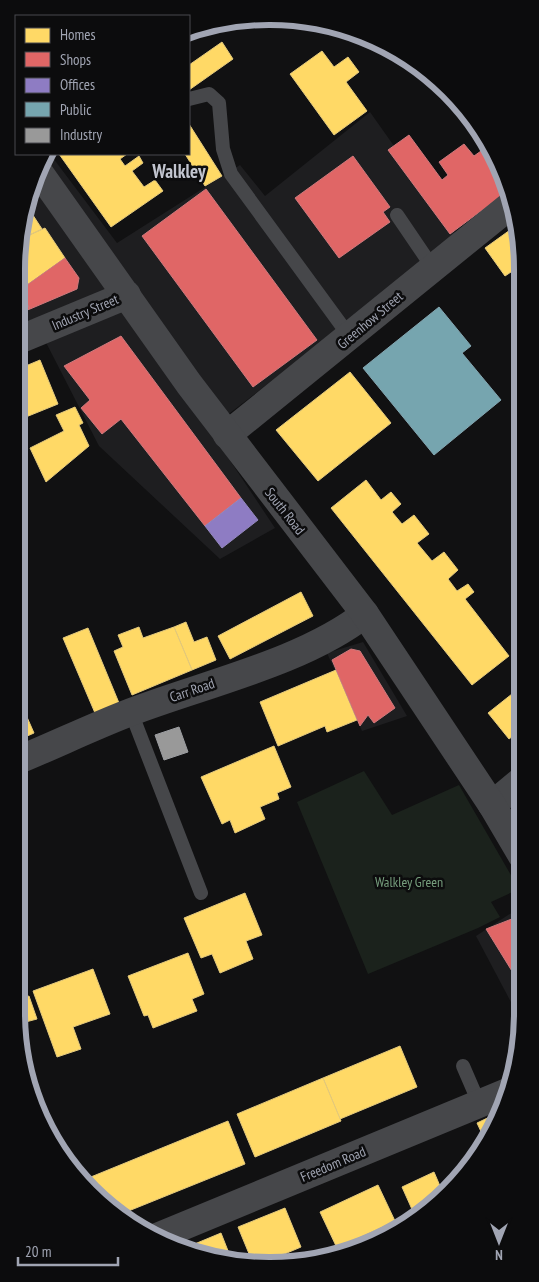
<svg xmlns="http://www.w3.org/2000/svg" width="539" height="1282" viewBox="0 0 539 1282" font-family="'PT Sans Narrow',sans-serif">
<rect width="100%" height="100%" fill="#111112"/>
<!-- built -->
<g fill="#1e1e20">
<polygon points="370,112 459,238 209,429 275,528 220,559 99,446 34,319 16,325 16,269 30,188 50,154 117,243 240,165 265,196"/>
<polygon points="363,642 407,716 362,731 327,653"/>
<polygon points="522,906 523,1012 521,1021 476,936"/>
</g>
<!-- green -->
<polygon fill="#1b221c" points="364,771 392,815 459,785 519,889 491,902 500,917 478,928 368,974 297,802"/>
<!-- homes -->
<g fill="#ffd966" stroke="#e3c97d">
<polygon points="222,42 233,59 189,90 189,65"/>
<polygon points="322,51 334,67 348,57 359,72 346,82 367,111 334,135 290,74"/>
<polygon points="189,124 222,176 205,186 185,154 189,154"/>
<polygon points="59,154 127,154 120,159 125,166 139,156 143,163 132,171 144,187 155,180 163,191 111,227"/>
<polygon points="27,206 42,229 21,239"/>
<polygon points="517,225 521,236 521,279 514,270 505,276 485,248"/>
<polygon points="45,228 65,258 20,290 16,282 22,280 16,269 21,239"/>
<polygon points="40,360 58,404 16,421 16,370"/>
<polygon points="350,372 391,423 318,481 276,430"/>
<polygon points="75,407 83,423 79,425 89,446 46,482 30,448 64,431 56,415"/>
<polygon points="366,480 381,500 391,492 401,504 392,512 402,524 414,515 429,534 417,543 432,561 444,552 458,570 448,579 457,591 468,584 474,592 465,599 509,656 472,685 331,508"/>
<polygon points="301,592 313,616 230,659 218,636"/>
<polygon points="186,622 194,642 207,637 216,660 192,670 174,627"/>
<polygon points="139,627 143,638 174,627 192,670 132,695 114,651 123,647 118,635"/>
<polygon points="88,628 119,703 95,713 63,638"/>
<polygon points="336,670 357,720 327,732 325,726 278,746 260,702"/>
<polygon points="517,690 522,696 522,732 521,730 509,739 488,713"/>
<polygon points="19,699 34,733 16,741 16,701"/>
<polygon points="274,746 291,787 277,793 279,799 260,807 265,819 235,833 230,820 222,824 201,777"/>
<polygon points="245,893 262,935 246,941 253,959 220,973 212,954 201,958 184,918"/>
<polygon points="188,953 204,994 192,999 197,1011 153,1028 148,1015 144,1016 128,976"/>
<polygon points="93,969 110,1014 73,1027 81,1049 57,1057 33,991"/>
<polygon points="29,996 37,1019 18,1024 16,1000"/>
<polygon points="400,1046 417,1087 340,1119 323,1078"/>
<polygon points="323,1078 341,1121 255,1157 237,1114"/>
<polygon points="498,1113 484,1138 477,1123"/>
<polygon points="228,1121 245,1164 121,1214 81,1181"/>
<polygon points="434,1172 443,1193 415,1216 402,1187"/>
<polygon points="378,1185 395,1221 337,1248 320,1212"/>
<polygon points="285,1208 301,1247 268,1261 252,1261 238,1227"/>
<polygon points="221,1233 232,1261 220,1261 185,1248"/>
</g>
<!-- shops -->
<g fill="#e06666" stroke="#cd797d">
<polygon points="409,135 442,180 448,175 439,162 464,144 474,156 488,146 503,172 508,191 450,234 388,150"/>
<polygon points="353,156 390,207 383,212 390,222 339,258 295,198"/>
<polygon points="206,189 317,340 253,387 142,236"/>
<polygon points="65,258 79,278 77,289 30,309 20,290"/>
<polygon points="16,283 30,309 16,314"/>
<polygon points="121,336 241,498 205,526 121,419 102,434 81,408 90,400 64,366"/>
<polygon points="351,649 360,651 395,708 374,723 368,715 360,726 332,660"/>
<polygon points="522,915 523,989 486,929"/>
</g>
<!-- offices -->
<polygon fill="#8e7cc3" stroke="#9488be" points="241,498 258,520 222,548 205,526"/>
<!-- public -->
<polygon fill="#76a5af" stroke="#83a5b0" points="439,307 471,346 462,353 501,400 434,455 363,368"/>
<!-- industry -->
<polygon fill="#999" stroke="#9b9da1" points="179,727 188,752 164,760 155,735"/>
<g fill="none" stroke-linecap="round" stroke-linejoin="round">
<!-- service -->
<g stroke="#46474a" stroke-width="14">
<polyline points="189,99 209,94 219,103 223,149 231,174 350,337"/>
<polyline points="397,215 433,268"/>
<polyline points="131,712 201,893"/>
<polyline points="463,1066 479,1103"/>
</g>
<!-- minor -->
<g stroke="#46474a" stroke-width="28">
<polyline points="16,341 127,295"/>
<polyline points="227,435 512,204"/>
<path d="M16,761C55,745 92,727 131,712C204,684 304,662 365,614"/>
<polyline points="492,805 522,780"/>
<polyline points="157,1237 510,1091"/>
</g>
<!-- tertiary -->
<polyline stroke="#46474a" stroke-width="28" points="39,172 189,384 365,614 492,805 522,856"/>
</g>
<g text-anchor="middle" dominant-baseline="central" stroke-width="5" stroke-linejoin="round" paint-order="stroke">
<!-- street labels -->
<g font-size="14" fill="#a1a5b3" stroke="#0c0c0d">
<text transform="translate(85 312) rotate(-23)">Industry Street</text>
<text transform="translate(370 320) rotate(-40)">Greenhow Street</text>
<text transform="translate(285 511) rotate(52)">South Road</text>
<text transform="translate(192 690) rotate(-19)">Carr Road</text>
<text transform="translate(333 1164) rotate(-23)">Freedom Road</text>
</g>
<!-- park labels -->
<g font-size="14" fill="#779f7e" stroke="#0c0c0d">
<text x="409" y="882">Walkley Green</text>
</g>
<!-- district labels -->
<g font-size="19" font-weight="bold" fill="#c2c5cf" stroke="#0c0c0d">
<text x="179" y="171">Walkley</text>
</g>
</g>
<!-- crop -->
<path d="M0 0H539V1282H0ZM269 25H270A244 244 0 0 1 514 269V1013A244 244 0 0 1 270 1257H269A244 244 0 0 1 25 1013V269A244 244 0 0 1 269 25Z" fill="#0c0c0d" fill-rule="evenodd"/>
<path fill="none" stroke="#a1a5b3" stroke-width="6" d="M269 25H270A244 244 0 0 1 514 269V1013A244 244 0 0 1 270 1257H269A244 244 0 0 1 25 1013V269A244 244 0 0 1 269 25Z"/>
<!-- legend -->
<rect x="15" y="15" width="175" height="140" fill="#0c0c0d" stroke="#48494f"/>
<rect x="25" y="28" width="25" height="15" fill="#ffd966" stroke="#48494f"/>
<text x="60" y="40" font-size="15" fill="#a1a5b3">Homes</text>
<rect x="25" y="52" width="25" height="15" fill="#e06666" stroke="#48494f"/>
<text x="60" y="65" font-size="15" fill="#a1a5b3">Shops</text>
<rect x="25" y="78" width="25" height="15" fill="#8e7cc3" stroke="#48494f"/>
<text x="60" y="90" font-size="15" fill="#a1a5b3">Offices</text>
<rect x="25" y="102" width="25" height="15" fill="#76a5af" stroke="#48494f"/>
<text x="60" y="115" font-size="15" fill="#a1a5b3">Public</text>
<rect x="25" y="128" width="25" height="15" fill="#999999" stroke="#48494f"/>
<text x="60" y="140" font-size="15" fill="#a1a5b3">Industry</text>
<!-- north arrow -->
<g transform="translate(499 1242) rotate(180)" stroke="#0c0c0d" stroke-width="4" paint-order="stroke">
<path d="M0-4L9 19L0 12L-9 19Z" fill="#a1a5b3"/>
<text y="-8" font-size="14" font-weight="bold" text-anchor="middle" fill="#a1a5b3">N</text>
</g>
<!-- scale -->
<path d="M18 1257v8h100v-8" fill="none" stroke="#a1a5b3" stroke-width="2.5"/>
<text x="25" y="1257" font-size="15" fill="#a1a5b3" stroke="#0c0c0d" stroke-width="4" paint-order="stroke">20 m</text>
</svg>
